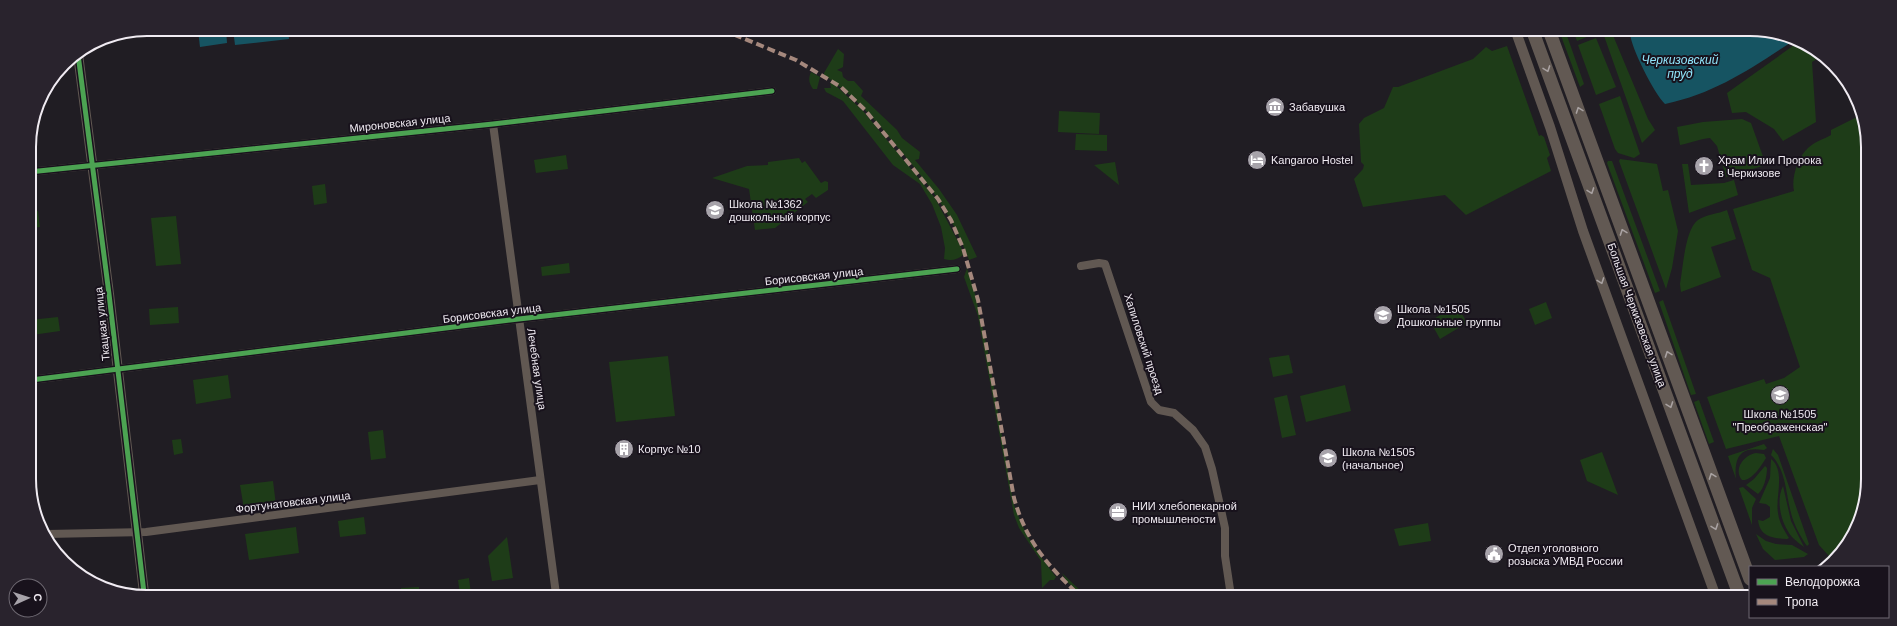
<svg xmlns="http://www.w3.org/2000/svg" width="1897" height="626" viewBox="0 0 1897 626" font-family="Arial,sans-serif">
<rect width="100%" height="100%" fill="#201d23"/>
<!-- green -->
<g fill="#1e3c18">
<polygon points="1560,33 1566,33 1584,84 1580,87"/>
<polygon points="1574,33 1594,33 1594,34 1577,41"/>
<polygon points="1603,33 1612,33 1648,119 1655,130 1642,143"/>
<polygon points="1596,38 1616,87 1596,95 1578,45"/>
<polygon points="1797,43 1820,57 1812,62 1816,122 1783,141 1774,129 1746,112 1732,113 1727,93"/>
<polygon points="1507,46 1539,136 1541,135 1544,137 1550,155 1547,158 1551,171 1466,215 1445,195 1363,207 1354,179 1363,169 1364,165 1361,162 1359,124 1364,118 1384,108 1393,87 1398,87 1473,59 1486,47 1492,51"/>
<path d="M838,49L844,54L843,67L837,70L842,72L843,77L848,81H854L863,91L861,96L897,130L902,138L920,152L919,159L915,160L939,189L957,215L977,257L969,260C952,213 926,180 894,143C873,117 852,94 824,75V73Z"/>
<path d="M811,72L820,77L817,89H813C809,84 808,78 811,72Z"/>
<path d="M830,83L834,84L863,111L935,198L962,249L963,255C957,260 951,261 944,259L945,248L941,227L932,204L920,184L893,165L843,101L826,92L824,88H831Z"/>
<polygon points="1620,96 1640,154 1634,158 1618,153 1615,149 1599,104"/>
<polygon points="1059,111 1100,113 1099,134 1058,132"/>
<path d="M1861,115L1866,124L1864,510L1848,544L1829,565L1826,558L1829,556L1819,545L1779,436L1726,449L1707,397L1764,379L1766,384L1784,378L1800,367L1770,278L1752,270L1733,209L1794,191C1791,178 1798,157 1808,148C1814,142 1824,139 1831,135V130Z"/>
<path d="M1742,119L1751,123L1766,165L1726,177L1717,146L1710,138C1699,139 1690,143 1680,145L1677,127L1703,122Z"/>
<polygon points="1076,134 1107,135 1107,151 1075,150"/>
<polygon points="566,155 568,169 536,173 534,160"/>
<polygon points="799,158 802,163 805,161 821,183 825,181 828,182 828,190 816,198 812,194 805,199 808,202 775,228 755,230 749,189 712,178 747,166 768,165 768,162"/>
<polygon points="1620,159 1657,164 1663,191 1668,190 1678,231 1672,268 1666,289 1619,161"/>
<polygon points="1608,161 1612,161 1660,291 1655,293 1607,163"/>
<polygon points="1115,162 1119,185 1094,165"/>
<polygon points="1682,164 1688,164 1691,185 1724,183 1734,180 1738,195 1689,213"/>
<polygon points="325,184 327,203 314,205 312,186"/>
<path d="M1727,210L1736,239L1711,247L1721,277L1681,292L1680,284C1683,268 1685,229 1698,220C1707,214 1718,214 1727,210Z"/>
<polygon points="38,211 40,227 31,228 30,212"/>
<polygon points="176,216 181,264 156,266 151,218"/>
<polygon points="569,263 570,273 542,276 541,267"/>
<path d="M967,268L975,294L988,352L1013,502C1024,534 1036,551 1056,577L1054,580H1050L1042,588L1041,561L1019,528L1014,515L978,316L964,277Z"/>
<polygon points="1663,300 1696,394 1691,395 1659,302"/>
<polygon points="1546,302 1552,318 1535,325 1529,309"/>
<polygon points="1457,305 1467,323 1440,339 1430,321"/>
<polygon points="178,307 179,323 150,325 149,309"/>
<polygon points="58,317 60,331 32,335 30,320"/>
<polygon points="1289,355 1293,373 1273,377 1269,358"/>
<polygon points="668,356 675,416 616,422 609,362"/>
<polygon points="228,375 231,398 196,404 193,380"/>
<polygon points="1345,385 1351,411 1306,422 1300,396"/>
<polygon points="1287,395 1296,435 1282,438 1274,398"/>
<polygon points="1699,400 1714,442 1709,444 1694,402"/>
<polygon points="383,430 386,458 371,460 368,432"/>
<polygon points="181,439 183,453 174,455 172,440"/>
<path d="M1764,444L1767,448L1764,450C1740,446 1734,457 1736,479L1728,456Z"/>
<path d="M1773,449L1778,455L1809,544L1807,546C1800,536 1794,525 1791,513C1786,495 1786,469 1771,455Z"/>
<polygon points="1602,452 1618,495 1587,481 1580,460"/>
<path d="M1756,453L1764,454L1766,458C1761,466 1752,481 1742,480C1733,469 1744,455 1756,453Z"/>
<path d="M1771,459C1786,471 1775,497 1778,513C1779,522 1784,530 1789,538L1787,539C1772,538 1760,537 1758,520L1763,521L1770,517V507L1766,504L1759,503L1770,478Z"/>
<path d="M1765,466L1767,468C1767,476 1764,489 1758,494L1746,485L1754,479Z"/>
<polygon points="273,481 276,505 244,509 240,485"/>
<path d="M1783,486L1791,521L1804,547C1800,544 1796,541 1792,537C1782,525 1775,502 1783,486Z"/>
<polygon points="1743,487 1756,499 1752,508 1752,525 1739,488"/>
<polygon points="364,517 366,534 340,537 338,521"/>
<polygon points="1428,523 1431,541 1399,546 1394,529"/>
<polygon points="296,527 299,553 249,560 245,534"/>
<polygon points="1756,534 1766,541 1776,544 1792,545 1808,554 1804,557 1775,560 1763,549"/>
<polygon points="507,537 513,578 492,581 488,556"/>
<polygon points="1062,573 1085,595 1082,595 1067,582"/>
<polygon points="469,578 471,594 460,594 458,580"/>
<polygon points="419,587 419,594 401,594 401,588"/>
<polygon points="1564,590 1569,596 1553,596 1550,592"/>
</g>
<!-- water -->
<g fill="#165462">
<polygon points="226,29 227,43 200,47 198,30"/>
<polygon points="233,29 288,29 289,39 235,45"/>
<path d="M1630,33H1781L1793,41C1750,69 1716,93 1665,104C1654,93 1631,48 1630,33Z"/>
</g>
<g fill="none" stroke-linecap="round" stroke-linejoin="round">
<!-- minor -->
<g stroke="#615852" stroke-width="8">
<polyline points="493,124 556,594"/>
<polyline points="29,172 493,124 772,91"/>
<polyline points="1081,266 1099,263 1105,264 1151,402 1159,410 1174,413 1193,430 1205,447 1212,469 1225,528 1225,556 1231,596"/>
<polyline points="31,380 510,320 957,269"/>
<polyline points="47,534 146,532 540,480"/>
</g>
<!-- tertiary -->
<g stroke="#615852" stroke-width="10">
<polyline points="1516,32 1550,127 1583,231 1716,597"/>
<polyline points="78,54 109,294 144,593"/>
</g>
<!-- primary -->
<g stroke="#625953" stroke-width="13">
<polyline points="1533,32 1740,597"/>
<polyline points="1550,33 1750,579"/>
</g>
<!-- quiet -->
<path stroke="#a5887d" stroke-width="4" stroke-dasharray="8 4" stroke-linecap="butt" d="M723,30L796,60L841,87L865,110L938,199L951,220L963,248L978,300L1014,498C1026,541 1047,565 1079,595"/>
<defs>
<g id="cycleway">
<polyline points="78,54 109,294 144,593"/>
<polyline points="29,172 493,124 772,91"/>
<polyline points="31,380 510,320 957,269"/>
</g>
</defs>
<!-- cycleway casing -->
<use href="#cycleway" stroke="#18121c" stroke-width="8"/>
<!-- cycleway -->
<use href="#cycleway" stroke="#4ca352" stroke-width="5"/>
</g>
<!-- one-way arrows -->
<defs><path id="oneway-chevron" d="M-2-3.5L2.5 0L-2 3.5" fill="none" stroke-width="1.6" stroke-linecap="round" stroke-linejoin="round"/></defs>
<g stroke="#a9a2a2">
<use href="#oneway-chevron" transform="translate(1547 69) rotate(70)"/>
<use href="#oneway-chevron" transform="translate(1579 110) rotate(-110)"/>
<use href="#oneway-chevron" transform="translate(1591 191) rotate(70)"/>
<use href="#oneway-chevron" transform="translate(1623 232) rotate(-110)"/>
<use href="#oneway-chevron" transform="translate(1668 354) rotate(-110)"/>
<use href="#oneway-chevron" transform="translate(1670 405) rotate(70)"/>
<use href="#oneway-chevron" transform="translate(1712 476) rotate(-110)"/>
<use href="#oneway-chevron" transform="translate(1715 527) rotate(70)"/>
</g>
<use stroke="#a8a2a2" href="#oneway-chevron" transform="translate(1601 281) rotate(70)"/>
<!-- icons -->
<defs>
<symbol id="museum-disc" viewBox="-11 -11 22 22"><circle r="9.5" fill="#a7a3aa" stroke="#18121c"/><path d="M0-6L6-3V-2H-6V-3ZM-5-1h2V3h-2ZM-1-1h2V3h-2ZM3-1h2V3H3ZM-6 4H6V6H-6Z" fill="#fff"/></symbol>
<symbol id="hotel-disc" viewBox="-11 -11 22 22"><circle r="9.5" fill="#a7a3aa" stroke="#18121c"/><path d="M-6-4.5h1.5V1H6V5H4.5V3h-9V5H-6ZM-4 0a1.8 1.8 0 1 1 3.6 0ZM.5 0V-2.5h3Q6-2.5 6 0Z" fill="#fff"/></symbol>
<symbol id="church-disc" viewBox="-11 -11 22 22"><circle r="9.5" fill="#a7a3aa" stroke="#18121c"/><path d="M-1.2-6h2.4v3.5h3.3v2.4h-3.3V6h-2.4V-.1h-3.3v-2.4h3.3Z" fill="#fff"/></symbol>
<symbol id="school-disc" viewBox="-11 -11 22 22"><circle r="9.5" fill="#a7a3aa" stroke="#18121c"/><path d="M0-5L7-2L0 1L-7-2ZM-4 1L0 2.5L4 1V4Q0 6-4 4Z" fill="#fff"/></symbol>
<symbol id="building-disc" viewBox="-11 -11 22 22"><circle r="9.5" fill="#a7a3aa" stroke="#18121c"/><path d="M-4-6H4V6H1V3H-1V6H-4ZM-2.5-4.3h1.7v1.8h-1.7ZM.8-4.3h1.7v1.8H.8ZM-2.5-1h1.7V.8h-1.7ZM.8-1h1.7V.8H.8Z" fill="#fff"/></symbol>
<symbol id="office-disc" viewBox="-11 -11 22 22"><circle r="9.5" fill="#a7a3aa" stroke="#18121c"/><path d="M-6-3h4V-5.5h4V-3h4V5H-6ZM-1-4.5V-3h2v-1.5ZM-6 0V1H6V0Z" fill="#fff"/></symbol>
<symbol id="civic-disc" viewBox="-11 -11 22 22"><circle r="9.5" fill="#a7a3aa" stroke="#18121c"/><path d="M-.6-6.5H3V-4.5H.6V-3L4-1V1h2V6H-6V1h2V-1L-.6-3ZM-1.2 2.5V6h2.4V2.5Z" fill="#fff"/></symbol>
</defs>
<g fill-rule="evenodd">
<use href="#museum-disc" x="1264" y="96" width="22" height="22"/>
<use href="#hotel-disc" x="1246" y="149" width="22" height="22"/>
<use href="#church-disc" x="1693" y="155" width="22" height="22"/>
<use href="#school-disc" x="704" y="199" width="22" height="22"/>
<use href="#school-disc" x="1372" y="304" width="22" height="22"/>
<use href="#school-disc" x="1769" y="384" width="22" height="22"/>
<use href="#building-disc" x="613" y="438" width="22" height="22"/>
<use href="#school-disc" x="1317" y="447" width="22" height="22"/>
<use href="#office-disc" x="1107" y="501" width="22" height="22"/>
<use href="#civic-disc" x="1483" y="543" width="22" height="22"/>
</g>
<g text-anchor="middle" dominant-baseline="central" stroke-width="4" stroke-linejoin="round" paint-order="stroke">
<!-- poi labels -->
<g font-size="11" fill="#f0ebf2" stroke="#18121c" text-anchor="start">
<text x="1289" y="107">Забавушка</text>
<text x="1271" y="160">Kangaroo Hostel</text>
<text x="1718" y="160">Храм Илии Пророка<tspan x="1718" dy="13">в Черкизове</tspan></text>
<text x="729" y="204">Школа №1362<tspan x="729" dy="13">дошкольный корпус</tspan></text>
<text x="1397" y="309">Школа №1505<tspan x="1397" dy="13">Дошкольные группы</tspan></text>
<text x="1780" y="414" text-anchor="middle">Школа №1505<tspan x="1780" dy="13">"Преображенская"</tspan></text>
<text x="638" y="449">Корпус №10</text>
<text x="1342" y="452">Школа №1505<tspan x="1342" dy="13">(начальное)</tspan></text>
<text x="1132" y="506">НИИ хлебопекарной<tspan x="1132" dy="13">промышлености</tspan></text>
<text x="1508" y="548">Отдел уголовного<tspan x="1508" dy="13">розыска УМВД России</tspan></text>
</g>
<!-- street labels -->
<g font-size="11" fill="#f0ebf2" stroke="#18121c">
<text transform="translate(400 123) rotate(-6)">Мироновская улица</text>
<text transform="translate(814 276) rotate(-6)">Борисовская улица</text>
<text transform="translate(492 313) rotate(-7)">Борисовская улица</text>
<text transform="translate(1637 315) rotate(70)">Большая Черкизовская улица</text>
<text transform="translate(102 324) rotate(-96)">Ткацкая улица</text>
<text transform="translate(1144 344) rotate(72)">Хапиловский проезд</text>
<text transform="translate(537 369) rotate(82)">Лечебная улица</text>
<text transform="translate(293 502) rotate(-7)">Фортунатовская улица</text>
</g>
<!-- water labels -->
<g font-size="12" font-style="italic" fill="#90e4fa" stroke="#18121c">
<text x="1680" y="60">Черкизовский<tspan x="1680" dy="14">пруд</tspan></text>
</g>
</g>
<!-- crop -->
<path d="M0 0H1897V626H0ZM147 36H1750A111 111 0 0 1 1861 147V479A111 111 0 0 1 1750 590H147A111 111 0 0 1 36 479V147A111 111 0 0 1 147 36Z" fill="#29232d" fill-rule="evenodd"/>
<path fill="none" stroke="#f0ebf2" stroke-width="2" d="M147 36H1750A111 111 0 0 1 1861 147V479A111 111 0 0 1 1750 590H147A111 111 0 0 1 36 479V147A111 111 0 0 1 147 36Z"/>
<!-- legend -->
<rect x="1749" y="566" width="140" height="52" fill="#18121c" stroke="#6e6972"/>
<rect x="1757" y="579" width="20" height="6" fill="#4ca352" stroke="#6e6972"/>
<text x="1785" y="586" font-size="12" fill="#f0ebf2">Велодорожка</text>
<rect x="1757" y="599" width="20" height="6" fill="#a5887d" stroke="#6e6972"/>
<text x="1785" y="606" font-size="12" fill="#f0ebf2">Тропа</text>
<!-- north arrow -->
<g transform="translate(28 598) rotate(87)"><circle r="19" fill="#18121c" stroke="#6e6972"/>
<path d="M0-3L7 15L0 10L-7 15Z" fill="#a7a3aa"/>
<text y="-6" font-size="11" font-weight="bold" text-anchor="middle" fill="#f0ebf2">С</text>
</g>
</svg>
